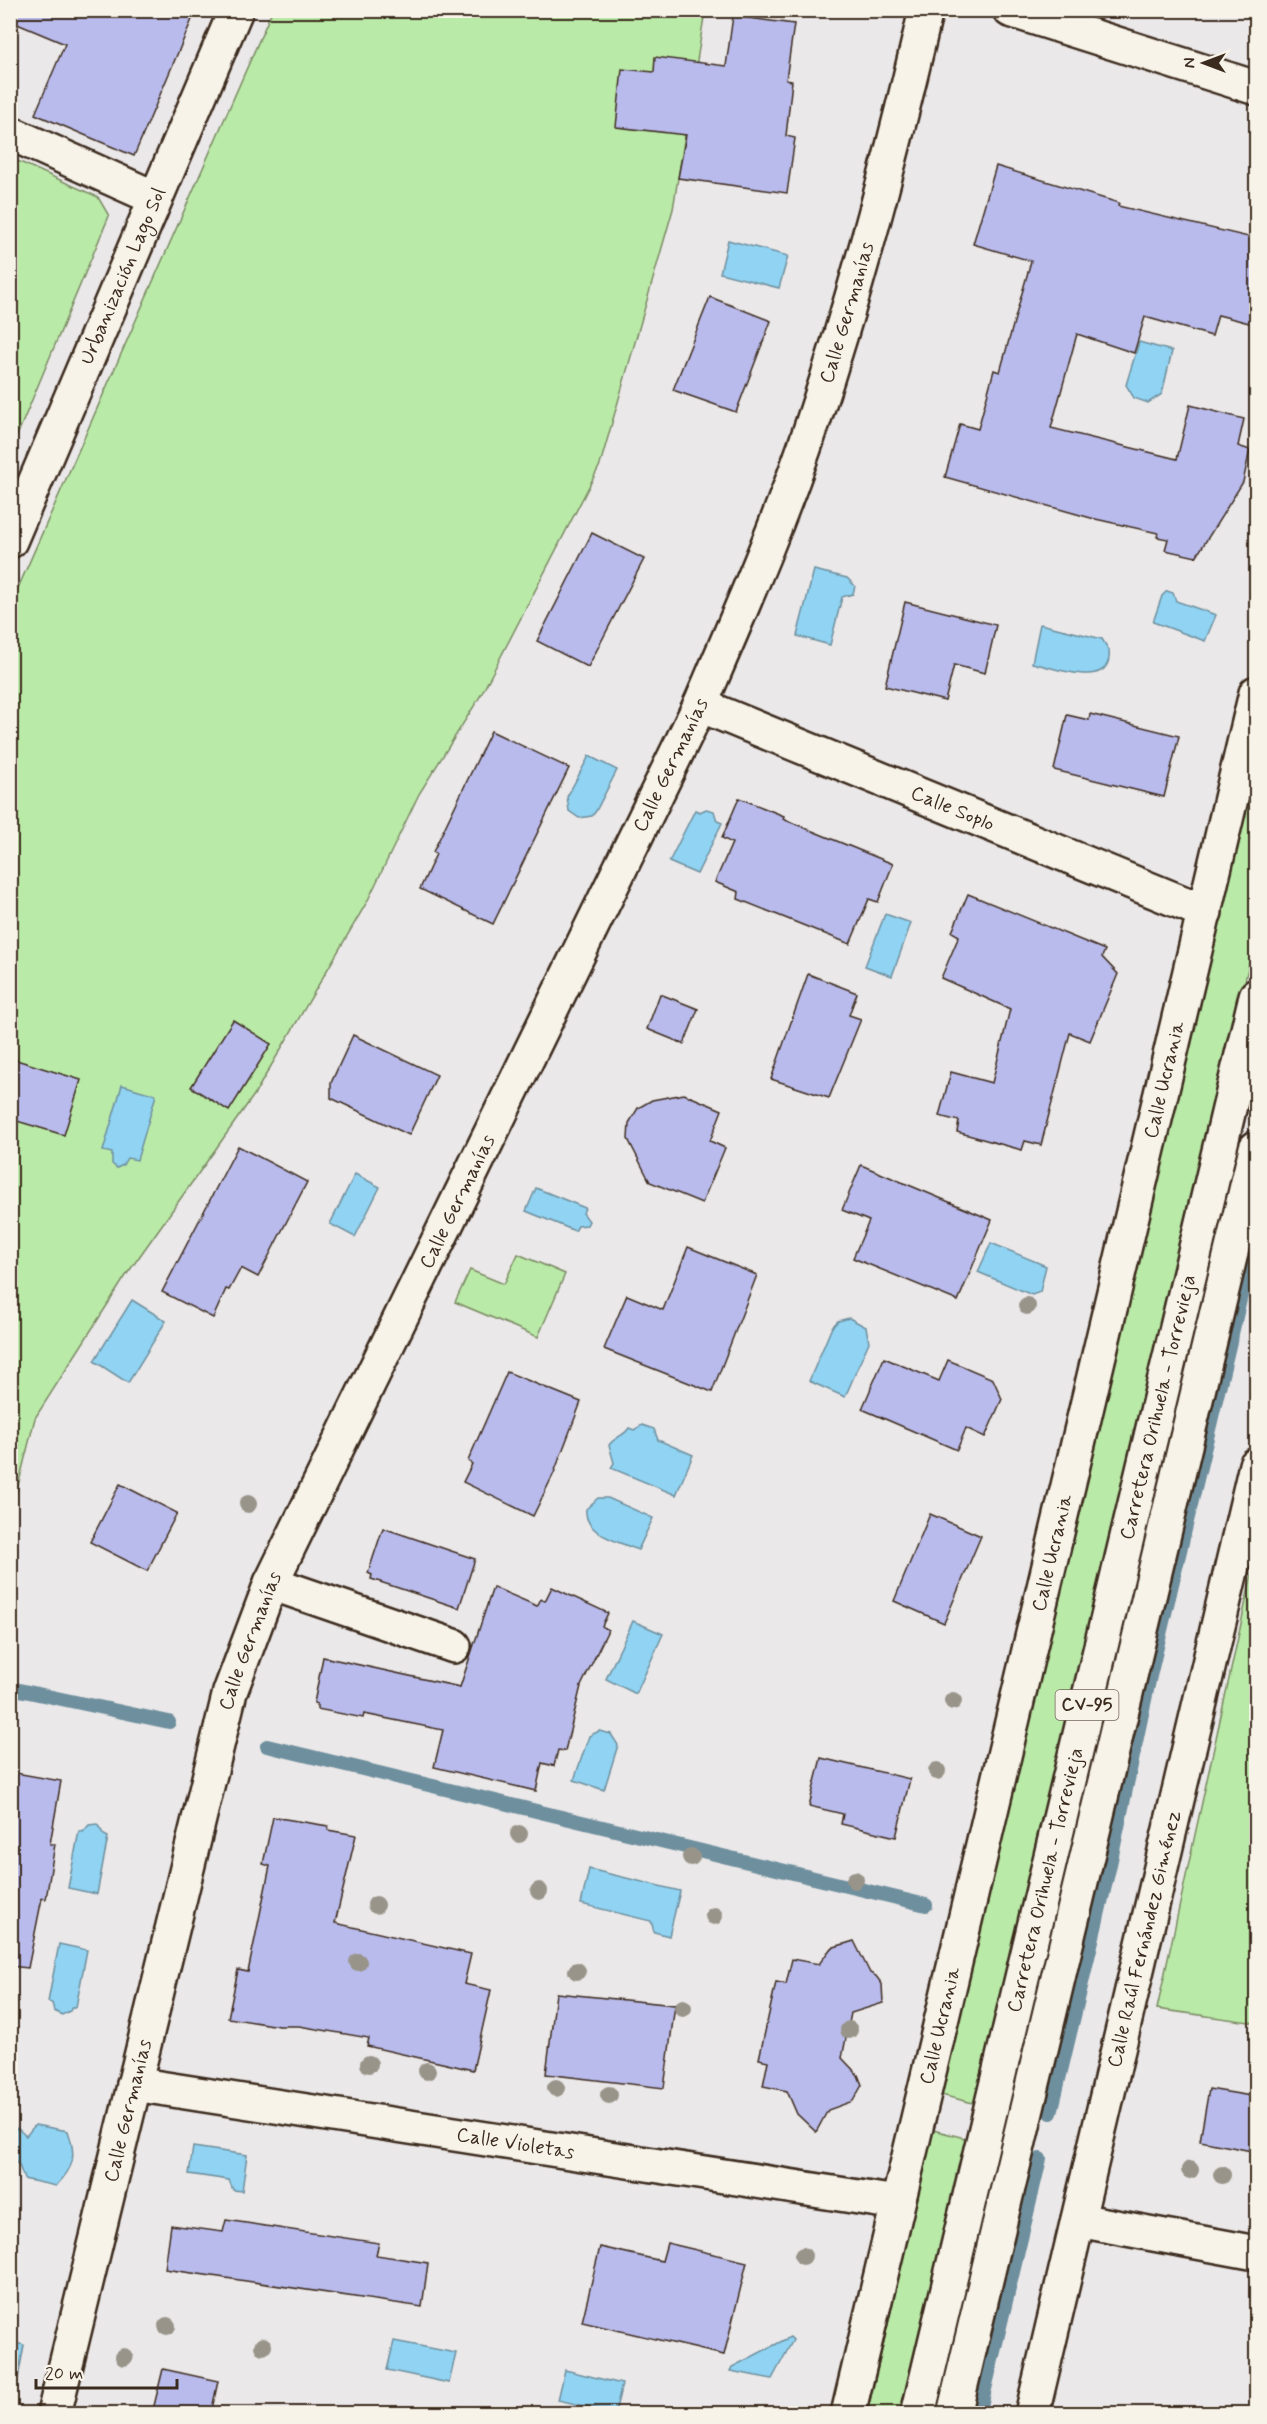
<svg xmlns="http://www.w3.org/2000/svg" width="1267" height="2424" viewBox="0 0 1267 2424" font-family="Mynerve,sans-serif">
<rect width="100%" height="100%" fill="#ebe8e9"/>
<filter id="ink" filterUnits="userSpaceOnUse"><feTurbulence type="fractalNoise" baseFrequency=".0167" numOctaves="2"/><feDisplacementMap in="SourceGraphic" scale="12" xChannelSelector="R" yChannelSelector="G"/><feConvolveMatrix kernelMatrix="1 2 1 2 8 2 1 2 1" color-interpolation-filters="sRGB"/></filter>
<g filter="url(#ink)">
<!-- green -->
<g fill="#baeaa8" stroke="#7a8a63" stroke-width="1.5">
<polygon points="272,11 705,11 673,209 600,465 481,695 419,794 367,902 254,1095 127,1274 35,1418 11,1514 11,604"/>
<polygon points="11,158 98,197 109,216 11,450"/>
<polygon points="1256,762 1256,935 977,2104 941,2095"/>
<polygon points="518,1254 565,1274 538,1337 455,1302 470,1270 504,1284"/>
<polygon points="1256,1555 1256,2023 1157,2009"/>
<polygon points="933,2130 969,2139 904,2413 867,2414"/>
</g>
<!-- water -->
<g fill="#90d3f2" stroke="#6e8f9d" stroke-width="1.5">
<polygon points="728,240 788,256 779,288 720,273"/>
<polygon points="1139,342 1172,351 1162,394 1148,403 1134,398 1126,385"/>
<polygon points="814,570 847,578 855,586 853,594 842,597 830,645 797,636"/>
<polygon points="1167,591 1173,593 1176,601 1216,615 1205,641 1153,622 1162,596"/>
<path d="M1040,624L1102,639L1109,650C1114,692 1052,667 1032,663Z"/>
<polygon points="589,756 617,770 596,811 592,816 579,818 569,811 567,797"/>
<polygon points="706,809 714,811 717,821 722,823 697,874 669,862 695,810 700,812"/>
<polygon points="885,914 911,923 892,976 865,966"/>
<polygon points="122,1085 156,1095 137,1160 127,1158 123,1165 117,1168 112,1164 112,1153 103,1151"/>
<polygon points="355,1174 380,1187 355,1237 330,1224"/>
<polygon points="536,1188 585,1208 583,1213 589,1221 587,1225 578,1226 575,1231 526,1211"/>
<polygon points="991,1243 1046,1266 1040,1292 1032,1295 978,1272"/>
<polygon points="132,1300 166,1321 128,1383 94,1361"/>
<polygon points="849,1318 866,1327 869,1342 845,1397 809,1381 832,1327 838,1321"/>
<path d="M642,1425L654,1429L658,1440L693,1455L676,1495L611,1468L614,1463L609,1445C615,1437 624,1436 629,1428L634,1430Z"/>
<path d="M598,1498H608L653,1518L638,1550C620,1542 583,1534 586,1509Z"/>
<polygon points="633,1621 663,1634 636,1694 606,1679"/>
<polygon points="599,1731 611,1734 618,1745 604,1790 574,1780 589,1736"/>
<polygon points="97,1824 104,1835 108,1837 97,1894 68,1888 79,1831 83,1832 89,1825"/>
<polygon points="589,1869 680,1891 669,1936 654,1932 651,1921 581,1904"/>
<polygon points="59,1944 87,1950 76,2007 72,2007 70,2011 62,2015 54,2011 52,2003 48,2002"/>
<path d="M35,2125L68,2131C77,2157 74,2167 56,2186L24,2179L19,2165L11,2157V2134L17,2128L26,2136Z"/>
<polygon points="193,2147 247,2155 242,2191 233,2190 229,2180 189,2174"/>
<polygon points="790,2337 793,2340 772,2379 730,2371 732,2367"/>
<polygon points="394,2341 456,2353 449,2383 387,2370"/>
<polygon points="11,2342 24,2345 18,2378 11,2376"/>
<polygon points="565,2370 622,2384 615,2413 558,2400"/>
</g>
<g fill="none" stroke-linecap="round" stroke-linejoin="round">
<!-- stream -->
<g stroke="#6e8f9d" stroke-width="14">
<polyline points="10,1688 169,1722"/>
<polyline points="267,1746 926,1905"/>
<polyline points="1051,2113 1109,1869 1150,1676 1256,1233"/>
<polyline points="979,2414 1040,2159"/>
</g>
</g>
<!-- building -->
<g fill="#b9bbec" stroke="#3b2a1e" stroke-width="1.5">
<polygon points="10,10 196,10 134,156 35,114 65,44 10,21"/>
<polygon points="733,16 794,24 786,80 792,81 786,136 795,138 787,193 678,178 686,135 616,127 622,69 654,72 655,57 726,66"/>
<polygon points="996,166 1119,203 1118,206 1257,239 1257,325 1218,315 1212,336 1145,317 1134,353 1077,334 1051,428 1177,459 1190,405 1244,419 1238,446 1250,450 1243,482 1196,557 1165,550 1168,539 1157,537 1158,533 1091,518 945,477 960,424 978,429 994,370 1000,372 1031,261 973,244"/>
<polygon points="710,297 771,321 736,412 673,390"/>
<polygon points="592,533 644,559 588,667 537,641"/>
<polygon points="905,602 996,625 985,673 954,665 945,701 885,686"/>
<polygon points="1090,714 1179,736 1164,797 1054,770 1067,715 1089,720"/>
<polygon points="491,731 569,768 493,924 420,889 436,854 433,852"/>
<polygon points="739,798 784,816 783,819 893,864 878,902 869,899 850,944 738,899 739,892 715,882 732,843 722,838"/>
<polygon points="968,894 1105,950 1102,957 1118,974 1090,1041 1070,1033 1041,1145 1025,1141 1022,1150 957,1132 959,1121 939,1116 951,1072 992,1083 1010,1009 941,978 959,936 952,932"/>
<polygon points="808,974 857,993 849,1015 861,1019 829,1098 771,1079"/>
<polygon points="660,994 698,1009 684,1044 647,1029"/>
<polygon points="233,1020 271,1044 229,1111 191,1087"/>
<polygon points="353,1035 437,1075 409,1135 331,1098 331,1083"/>
<polygon points="10,1058 81,1080 64,1135 10,1119"/>
<polygon points="684,1094 722,1110 710,1141 725,1148 702,1203 650,1182 628,1139 629,1123 638,1108 652,1100"/>
<polygon points="238,1146 307,1182 258,1277 241,1268 229,1290 226,1289 213,1318 162,1292"/>
<polygon points="861,1165 992,1220 958,1301 853,1258 869,1221 842,1210"/>
<polygon points="688,1247 757,1275 712,1392 604,1349 627,1295 663,1310"/>
<polygon points="884,1358 939,1381 948,1360 993,1379 1002,1399 985,1437 966,1428 957,1450 862,1409"/>
<polygon points="507,1372 581,1402 554,1473 533,1516 463,1482 472,1464 468,1461"/>
<polygon points="120,1484 177,1513 147,1571 90,1542"/>
<polygon points="930,1514 981,1536 944,1623 894,1601"/>
<polygon points="383,1528 475,1559 459,1608 371,1579 372,1575 368,1573"/>
<polygon points="493,1587 537,1606 541,1599 545,1601 552,1587 608,1613 602,1626 608,1630 581,1686 565,1751 558,1750 554,1766 542,1763 536,1791 434,1767 443,1730 364,1714 363,1718 317,1709 317,1704 314,1703 323,1657 460,1687"/>
<polygon points="821,1758 910,1779 896,1837 841,1824 843,1814 809,1806"/>
<polygon points="10,1772 61,1781 50,1844 55,1844 46,1899 42,1898 28,1968 10,1966"/>
<polygon points="273,1817 328,1826 328,1830 356,1835 335,1923 471,1954 464,1984 491,1990 473,2070 367,2046 369,2038 299,2026 279,2026 228,2018 238,1970 248,1972 270,1866 263,1864"/>
<polygon points="854,1941 870,1973 876,1976 882,1984 883,2003 851,2013 842,2058 858,2075 862,2085 853,2101 828,2110 816,2132 797,2114 787,2091 763,2086 768,2061 759,2059 776,1982 786,1984 792,1959 819,1964 831,1948"/>
<polygon points="556,1993 675,2005 664,2088 546,2074"/>
<polygon points="1209,2089 1257,2097 1257,2152 1200,2141"/>
<polygon points="226,2220 379,2243 376,2255 428,2263 422,2307 165,2269 171,2225 223,2232"/>
<polygon points="667,2243 747,2262 724,2355 582,2322 600,2247 662,2261"/>
<polygon points="163,2369 218,2381 211,2414 152,2414"/>
</g>
<g fill="none" stroke-linecap="round" stroke-linejoin="round">
<defs>
<g id="minor">
<polyline points="1010,10 1256,88"/>
<polyline points="10,133 155,198"/>
<path id="s1" d="M10,541L236,10"/>
<path id="s2" d="M700,705L1205,912"/>
<polyline points="271,1583 454,1646"/>
<path id="s3" d="M134,2084L897,2203"/>
<polyline points="1078,2220 1256,2253"/>
<path id="s4" d="M54,2414L230,1692L271,1583L700,705C740,612 781,519 813,422C858,287 894,149 926,10"/>
<path id="s5" d="M848,2414L1256,693"/>
<path id="s6" d="M1032,2414L1256,1465"/>
</g>
<g id="major">
<path id="s7" d="M918,2414L1256,996"/>
<polyline points="954,2414 1256,1148"/>
</g>
</defs>
<!-- minor casing -->
<use href="#minor" stroke="#3b2a1e" stroke-width="38"/>
<!-- major casing -->
<use href="#major" stroke="#3b2a1e" stroke-width="38"/>
<!-- minor -->
<use href="#minor" stroke="#f7f3e8" stroke-width="33"/>
<!-- major -->
<use href="#major" stroke="#f7f3e8" stroke-width="33"/>
</g>
<!-- trees -->
<g fill="#989489">
<circle cx="1027" cy="1306" r="9"/>
<circle cx="248" cy="1504" r="9"/>
<circle cx="953" cy="1701" r="9"/>
<circle cx="937" cy="1771" r="9"/>
<circle cx="519" cy="1834" r="9"/>
<circle cx="691" cy="1857" r="9"/>
<circle cx="855" cy="1880" r="9"/>
<circle cx="539" cy="1891" r="9"/>
<circle cx="376" cy="1905" r="9"/>
<circle cx="714" cy="1916" r="9"/>
<circle cx="358" cy="1962" r="9"/>
<circle cx="577" cy="1971" r="9"/>
<circle cx="683" cy="2008" r="9"/>
<circle cx="849" cy="2030" r="9"/>
<circle cx="369" cy="2064" r="9"/>
<circle cx="427" cy="2071" r="9"/>
<circle cx="556" cy="2088" r="9"/>
<circle cx="609" cy="2095" r="9"/>
<circle cx="1190" cy="2170" r="9"/>
<circle cx="1222" cy="2175" r="9"/>
<circle cx="803" cy="2256" r="9"/>
<circle cx="167" cy="2326" r="9"/>
<circle cx="263" cy="2346" r="9"/>
<circle cx="124" cy="2357" r="9"/>
</g>
</g>
<g text-anchor="middle" dominant-baseline="central" stroke-width="4.5" stroke-linejoin="round" paint-order="stroke">
<!-- shield labels -->
<rect fill="#f7f3e8" stroke="#73665b" stroke-width="1.5" x="1055.5" y="1690" width="63" height="30" rx="4.5"/>
<g font-size="18" font-weight="bold" fill="#3b2a1e">
<text x="1087" y="1705">CV-95</text>
</g>
<!-- street labels -->
<g font-size="20" fill="#3b2a1e" stroke="#f7f3e8">
<text stroke="none"><textPath href="#s1" startOffset="288">Urbanización Lago Sol</textPath></text>
<text stroke="none"><textPath href="#s4" startOffset="2256">Calle Germanías</textPath></text>
<text stroke="none"><textPath href="#s4" startOffset="1770">Calle Germanías</textPath></text>
<text stroke="none"><textPath href="#s2" startOffset="273">Calle Soplo</textPath></text>
<text stroke="none"><textPath href="#s5" startOffset="1371">Calle Ucrania</textPath></text>
<text stroke="none"><textPath href="#s4" startOffset="1284">Calle Germanías</textPath></text>
<text stroke="none"><textPath href="#s7" startOffset="1035">Carretera Orihuela - Torrevieja</textPath></text>
<text stroke="none"><textPath href="#s5" startOffset="885">Calle Ucrania</textPath></text>
<text stroke="none"><textPath href="#s4" startOffset="798">Calle Germanías</textPath></text>
<text stroke="none"><textPath href="#s7" startOffset="549">Carretera Orihuela - Torrevieja</textPath></text>
<text stroke="none"><textPath href="#s6" startOffset="488">Calle Raúl Fernández Giménez</textPath></text>
<text stroke="none"><textPath href="#s5" startOffset="399">Calle Ucrania</textPath></text>
<text stroke="none"><textPath href="#s4" startOffset="312">Calle Germanías</textPath></text>
<text stroke="none"><textPath href="#s3" startOffset="386">Calle Violetas</textPath></text>
</g>
</g>
<!-- margin -->
<rect width="1267" height="2424" fill="none" stroke="#f7f3e8" stroke-width="36"/>
<rect x="18" y="18" width="1231" height="2388" fill="none" stroke="#3b2a1e" stroke-width="2" filter="url(#ink)"/>
<!-- north arrow -->
<g transform="translate(1204 63) rotate(270)" stroke="#f7f3e8" stroke-width="4.5" paint-order="stroke">
<path d="M0-4.5L10 22L0 15L-10 22Z" fill="#3b2a1e"/>
<text y="-9" font-size="16" font-weight="bold" text-anchor="middle" fill="#3b2a1e">N</text>
</g>
<!-- scale -->
<path d="M36 2379v9h141v-9" fill="none" stroke="#3b2a1e" stroke-width="3"/>
<text x="45" y="2379" font-size="18" fill="#3b2a1e" stroke="#f7f3e8" stroke-width="4.5" paint-order="stroke">20 m</text>
</svg>
